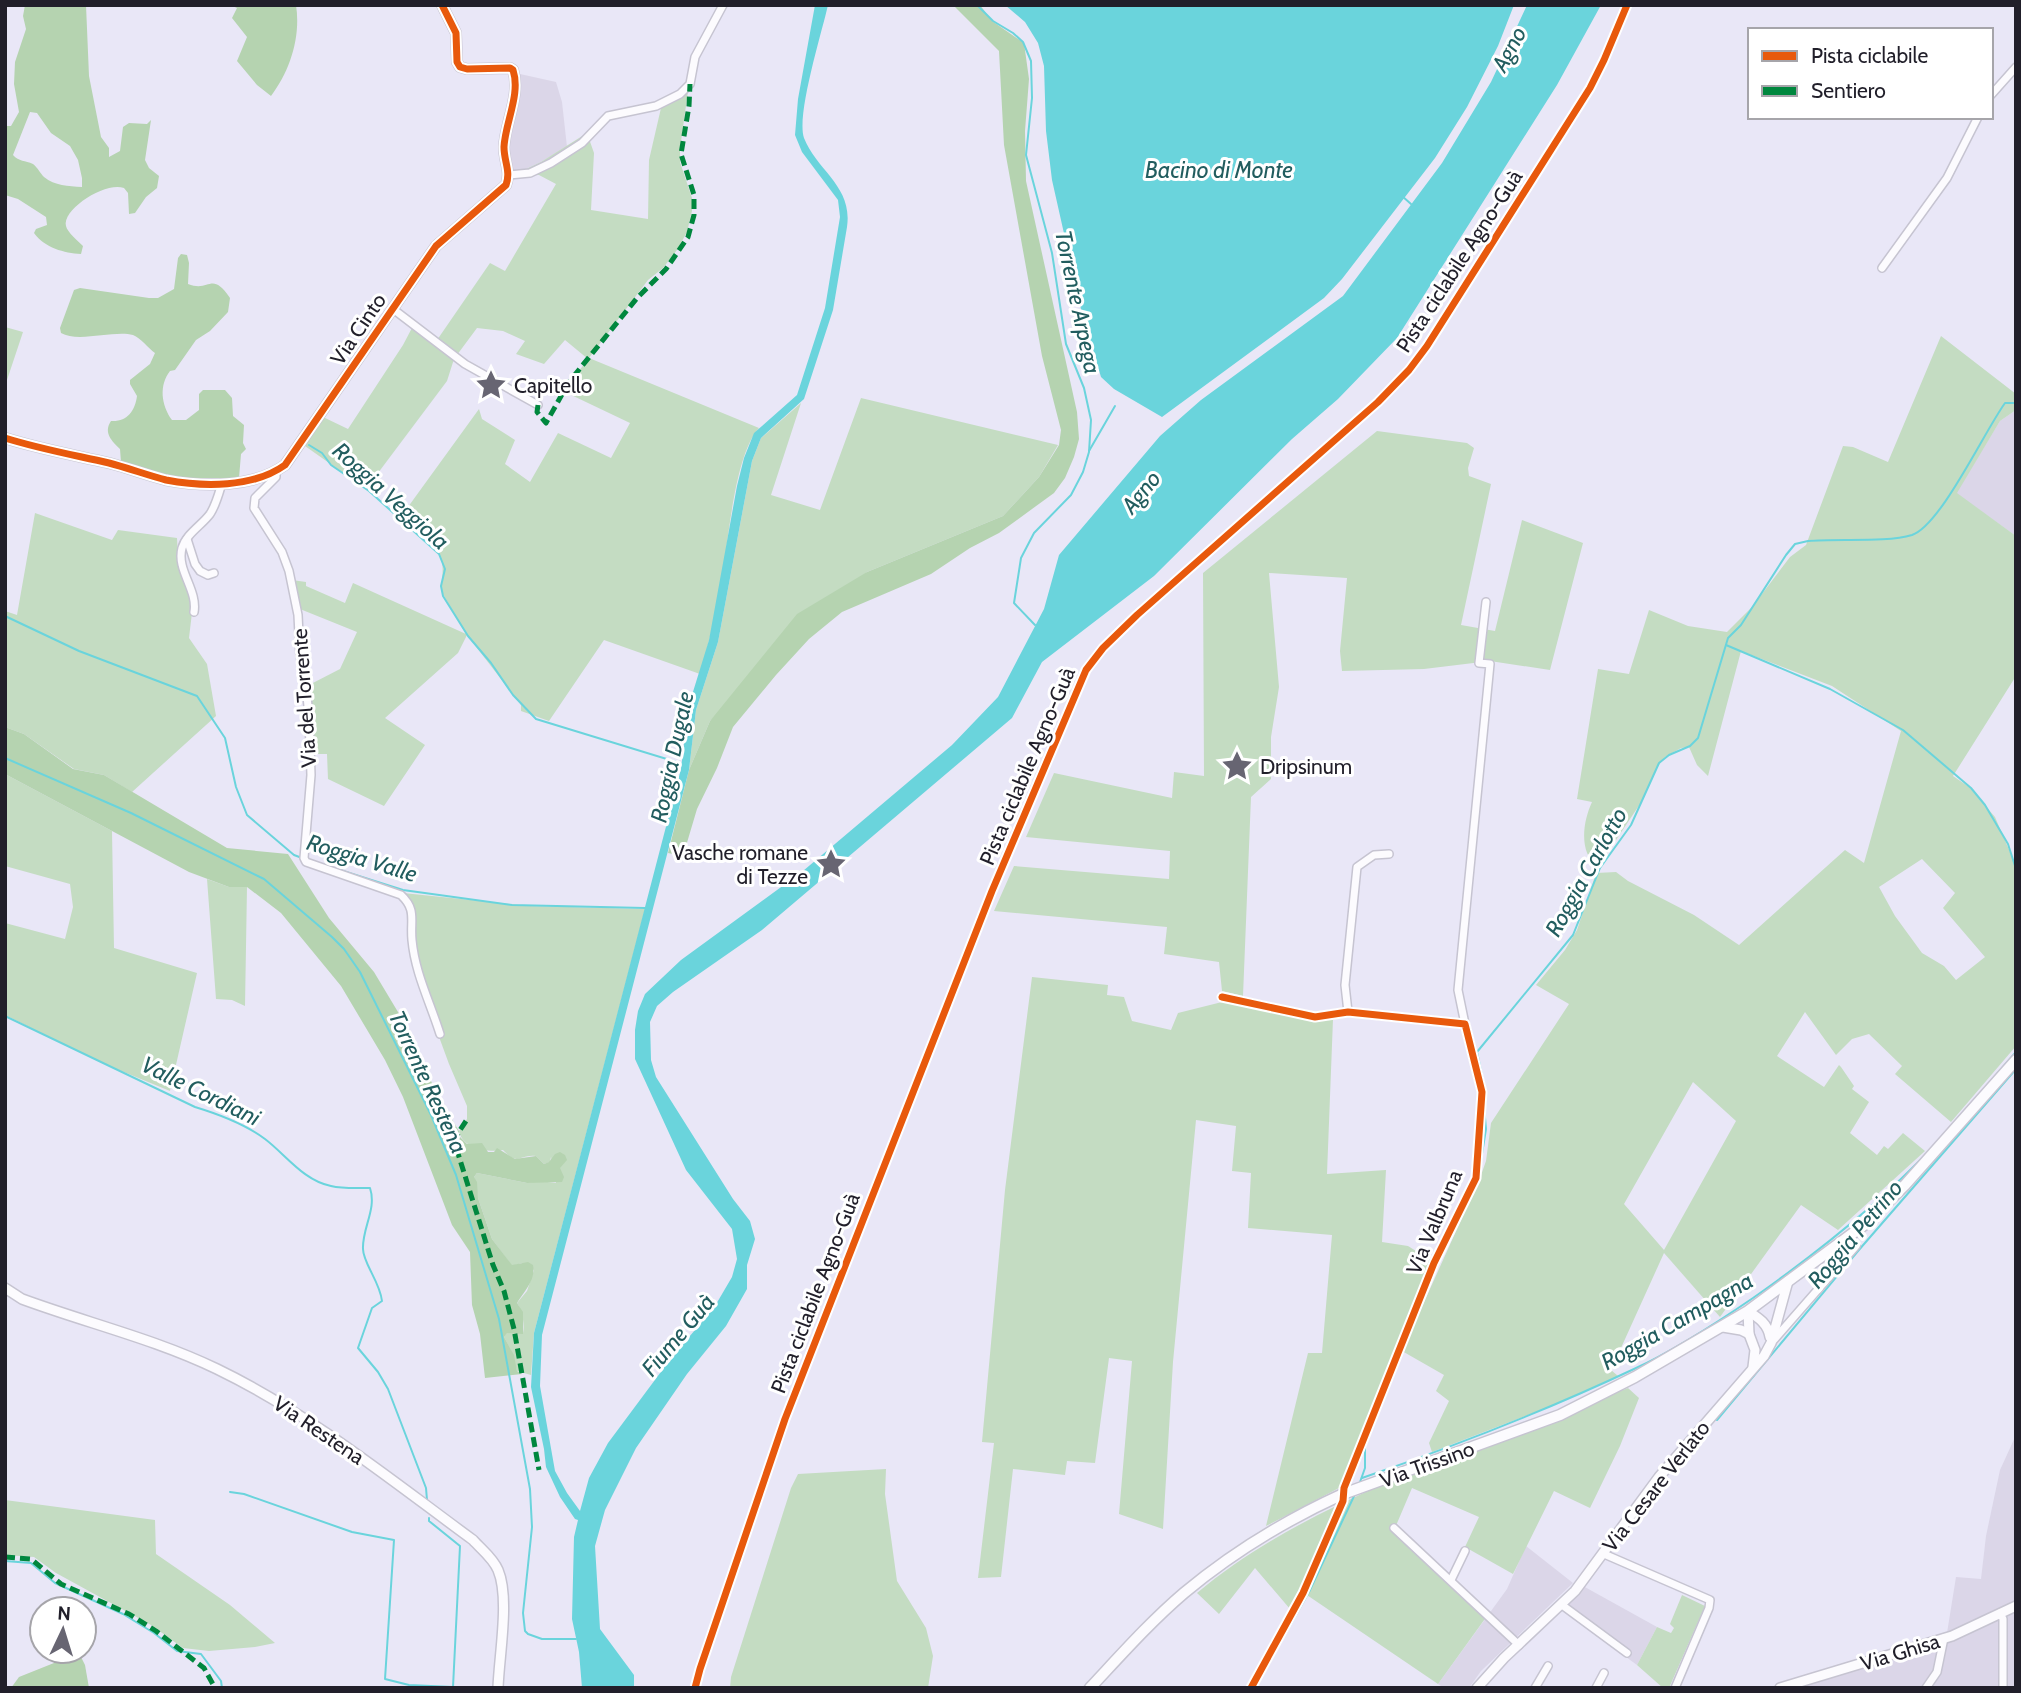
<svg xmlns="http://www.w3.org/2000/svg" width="2021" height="1693" viewBox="0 0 2021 1693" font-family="Cabin,sans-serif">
<rect width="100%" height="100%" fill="#e9e7f7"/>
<!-- industrial -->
<g fill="#dbd6e8">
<polygon points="511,72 556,82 562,102 567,147 541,162 511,176 501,143 513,84"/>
<polygon points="2016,410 2016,536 1956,493 2000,421"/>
<polygon points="2016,1435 2016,1600 1947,1633 1956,1577 1981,1579 1986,1536 2000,1470"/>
<polygon points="1526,1546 1573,1583 1481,1671 1469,1688 1444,1688 1438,1684 1507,1589"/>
<polygon points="1583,1586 1657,1627 1637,1665 1563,1611"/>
<polygon points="2016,1608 2016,1688 1793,1688 1901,1656"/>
</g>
<!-- green -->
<g fill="#c4dcc2" fill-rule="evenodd">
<path d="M688,91L680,149V162L692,198V211L687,232L677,250L663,268L648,280L589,358L759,428C733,457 728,549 720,590C715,618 708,646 700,674L604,640L549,721L521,711V705L467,635L458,653L385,718L425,745L384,806L328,779L327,754H315L309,685L340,669L357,632L295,607L292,580L306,582V586L345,603L353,583L466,634L443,594C440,582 445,570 441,559C436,542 413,529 400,518L479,409L482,419L515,440L505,464L530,482L558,433L611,458L630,423L567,393L569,384L588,359L565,340L544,364L516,354L525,341L503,331L477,328L454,359L447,381L366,489L305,446L323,417L348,429L403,345L413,326L435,343L490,263L505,271L556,184L539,175L511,176L541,162L587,133L594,153L591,210L648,219L649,160L661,108Z"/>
<polygon points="5,327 23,332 5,386"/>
<path d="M1941,336L2016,394V410L2000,421L1957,493L2016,536V676L1953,776L1969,787L1995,817L2016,866V1046L1951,1122L1895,1074L1902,1066L1869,1034L1852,1039L1836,1055L1805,1012L1777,1056L1824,1087L1839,1065L1841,1067L1854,1086L1852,1089L1869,1102L1850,1133L1877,1155L1884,1146L1888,1149L1903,1133L1925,1151L1838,1230L1801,1205L1720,1317L1664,1253L1611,1370L1618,1376L1559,1403L1432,1452L1429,1443L1449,1401L1436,1391L1444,1375L1402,1351L1480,1178L1486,1161L1491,1123L1569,1004L1536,985L1565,950L1577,930L1596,873L1616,872L1628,881L1694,915L1739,945L1845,850L1864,863L1901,731L1832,686L1741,651L1708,776L1697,765L1689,747L1681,748L1665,757L1658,766L1642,801L1598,867C1578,853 1583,821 1592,802L1577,799L1598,669L1629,674L1649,610L1688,626L1727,632L1752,607L1790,557L1806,545L1843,446L1853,447L1888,462ZM1922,859L1955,893L1943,908L1985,957L1956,980L1944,966L1922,953L1895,916L1879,887ZM1693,1082L1736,1121L1664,1250L1624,1204Z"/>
<polygon points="861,398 1058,445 1039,477 1003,516 867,572 710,721 689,770 696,710 718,642 752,461 761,438 801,403 771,495 820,510"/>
<polygon points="1377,431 1467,443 1474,448 1468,468 1469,476 1491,484 1461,625 1495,631 1522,520 1583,543 1550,670 1490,661 1424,669 1342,671 1340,651 1347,578 1269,573 1279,687 1271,737 1271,779 1251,797 1243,996 1222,991 1219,962 1164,954 1167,927 994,911 1014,866 1169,879 1170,851 1026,837 1054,773 1172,798 1174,772 1204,776 1203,573"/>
<polygon points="35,513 112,540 118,530 177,538 178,559 193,604 189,638 207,664 216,716 132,792 104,775 74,769 24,734 5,727 5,611 17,615"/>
<polygon points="5,774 112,831 114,948 197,973 170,1091 102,1063 5,1015 5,923 65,939 73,907 70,884 5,866"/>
<polygon points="207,879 229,887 247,887 245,1006 232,1000 216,999"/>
<path d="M403,893L530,906L645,909L534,1333L531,1375L517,1371L511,1350L504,1337L507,1332L523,1333C525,1324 522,1310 517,1303L527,1291L534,1270L522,1263L512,1266L492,1239L478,1198L474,1177L477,1173L527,1183L539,1181L556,1183L551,1157L550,1162L544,1164L536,1156C519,1154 519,1167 503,1150C487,1153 462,1148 459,1131L467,1119V1106L449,1064L413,966L408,940L410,912Z"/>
<polygon points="1032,977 1108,985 1107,995 1124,997 1132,1021 1171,1030 1178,1013 1222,1002 1315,1021 1333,1019 1327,1174 1386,1170 1382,1242 1408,1246 1432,1261 1339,1488 1266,1526 1308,1353 1322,1353 1332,1235 1248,1228 1251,1173 1232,1171 1236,1126 1196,1120 1173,1362 1163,1529 1119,1514 1132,1361 1109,1358 1095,1463 1067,1461 1065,1475 1013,1469 1001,1577 978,1578 994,1443 982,1442 1005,1190"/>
<path d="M1628,1388L1639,1398L1620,1446L1590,1508L1554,1491L1513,1574L1465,1547L1479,1517L1412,1488L1395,1528L1487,1616L1438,1684L1301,1591L1290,1609L1255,1568L1219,1614L1197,1593C1252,1547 1316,1514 1381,1485Z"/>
<polygon points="886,1469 885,1494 897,1581 926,1628 933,1656 928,1688 730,1688 731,1677 791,1488 798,1474"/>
<polygon points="5,1500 155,1520 156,1554 230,1605 275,1643 255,1647 209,1651 183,1648 151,1625 56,1573 34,1557 5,1555"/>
<polygon points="1682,1595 1705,1606 1669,1688 1663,1688 1637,1665 1657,1627 1671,1633 1674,1628 1670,1624"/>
</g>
<!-- forest -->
<g fill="#b5d3b0" fill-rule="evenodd">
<path d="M25,5H86L89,76L101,137L109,148V157L120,151L123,127L129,123L147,124L151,120L145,160L149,168L159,176L157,188L146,197L135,213L129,214L128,193L124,188C106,181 62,209 66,226C67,232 79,242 83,246L81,254C64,253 45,248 34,233L36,229L47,225L46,217L18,199L5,195V126H11L19,112L14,84L15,62L26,29L23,16ZM30,112L37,113L51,133L70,146L78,160L82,178V187C68,186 55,186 44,177C40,173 38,168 33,164C25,160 19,162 13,155Z"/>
<path d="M230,5H296C301,37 290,71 271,96L257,85L237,61L247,37L232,18L237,8Z"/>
<polygon points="953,5 980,5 992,21 1024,43 1029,79 1025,131 1026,181 1077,412 1079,439 1074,457 1065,478 1054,493 999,533 970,548 931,574 842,612 809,639 776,675 733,727 717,768 697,809 683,856 668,853 689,770 710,721 797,614 867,572 1003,516 1039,477 1059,445 1061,430 1042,356 1004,145 999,51"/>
<path d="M181,254L187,255L189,263L188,284C210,293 211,270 230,298L228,312L210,331L196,340L175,370L170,371C159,385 161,405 172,420H186L199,410V394L203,390H225L232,398L233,416L244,425L243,443L246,449L241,454L239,478H177L121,462L120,449C112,441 103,433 111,421C127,422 135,411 137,396L130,384V380L150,364L155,353C148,348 141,338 133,335C114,330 78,343 61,333L60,328L74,290L80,288L149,298H158L174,289L178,258Z"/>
<path d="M5,727L24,734L73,769L104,775L227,848L288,854L329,918L374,972L410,1032L437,1095L459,1131V1136L467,1144L482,1143L488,1152H494L497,1148L515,1159L536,1156L544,1164L549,1162L555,1154L560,1152L565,1155L567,1160L560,1168L564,1177L562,1182L527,1183L477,1173L474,1177L477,1182L478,1198L492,1239L512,1265L528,1262L533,1265C536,1280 525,1290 517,1303L523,1312V1334L507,1333L504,1337L514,1355L517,1371L522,1374L485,1378L480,1334L472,1305L470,1252L452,1225L403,1097L385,1060L341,986L281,913L247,887H229L189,872L5,774Z"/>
<polygon points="79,1653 85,1665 89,1688 11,1688 19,1677"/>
</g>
<!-- water -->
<g fill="#6ad4dc">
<path d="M815,5H828C822,32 796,115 804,138C817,171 853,186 847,227L833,310L804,399L761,438L752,461L718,642L696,710L689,770L542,1335L540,1386L555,1471L567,1493L580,1511L589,1478L608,1443L669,1361L715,1306L732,1277L737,1259L732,1229L686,1170L635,1059V1030L638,1011L645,994L681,960L803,871L952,745L998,697L1044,609L1059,555L1160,436L1201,400L1343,296L1442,163L1491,82L1527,5H1601L1557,85L1397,338L1338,399L1292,439L1154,576L1042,662L1012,718L762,930L673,992L657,1006L650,1022L651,1060L656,1077L733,1199L750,1221L755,1239L747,1265V1289L726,1326L687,1374L636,1448L605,1510L595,1546L600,1629L634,1675V1688H582L579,1652L572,1619L574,1537L578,1520L575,1519L560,1497L546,1467L544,1449L531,1387L534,1333L681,769L688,708L709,640L737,486L744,458L754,433L797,395L825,308L840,217L838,200L802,152L795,135L798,99Z"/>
<polygon points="1005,5 1514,5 1498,46 1467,107 1435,158 1342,279 1324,298 1162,417 1114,389 1101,377 1083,318 1052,180 1046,131 1044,66 1038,43 1025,22"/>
</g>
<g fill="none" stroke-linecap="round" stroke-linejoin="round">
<!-- stream -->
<g stroke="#6ad4dc" stroke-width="2">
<polyline points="977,5 993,21 1013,33 1023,42 1031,61 1032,98 1026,155 1052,253 1066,344 1084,388 1091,420 1089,452 1083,472 1071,495 1034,533 1021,558 1014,603 1035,625"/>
<polyline points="1402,196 1411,204"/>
<polyline points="309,445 322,453 331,465 369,491 439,554 445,569 441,586 443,596 468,636 491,663 513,695 536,719 683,764"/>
<polyline points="1089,451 1115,406"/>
<polyline points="5,616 79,651 197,696 225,738 236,787 247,815 294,855 302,858"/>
<polyline points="1726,645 1830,689 1903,730 1971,788 1985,805 2008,844 2016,869"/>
<polyline points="5,758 131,813 264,879 332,937 344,949 360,972 431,1115 456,1175 499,1319 530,1489 532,1527 523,1613 525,1631 528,1634 542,1639 576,1639"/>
<polyline points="340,870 403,890 512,905 645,908"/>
<path d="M5,1016L195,1107C218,1114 245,1124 265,1139C286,1155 304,1181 331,1186C343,1189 357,1188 370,1188C377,1209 362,1228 363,1249C363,1263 380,1282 382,1301L372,1308L358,1348L378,1372L388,1389L426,1488L427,1500"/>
<path d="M1483,1080L1477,1052L1573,935L1600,868L1631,825L1659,763L1669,755L1690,746L1698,738L1728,638L1741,625L1786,555L1795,544L1808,541C1837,538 1886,543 1912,535C1941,525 1984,432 2005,403H2016"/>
<polyline points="1991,1081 2016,1052"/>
<polyline points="1481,1160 1486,1129 1484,1106"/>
<polyline points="1717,1420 1858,1251 2016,1069"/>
<path d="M1362,1478C1455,1446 1545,1411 1634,1369C1675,1350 1715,1324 1753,1298C1817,1253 1878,1205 1932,1148"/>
<polyline points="1360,1482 1365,1468 1365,1447"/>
<polyline points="230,1492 244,1494 352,1532 394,1540 385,1679 409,1685 453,1687"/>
<polyline points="429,1518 429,1521 460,1546 453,1687"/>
<polyline points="5,1561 31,1563 55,1583 123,1614 154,1633 177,1651 201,1654 221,1681 222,1688"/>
<polyline points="1279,1645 1309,1592 1355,1494"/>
</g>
<defs>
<g id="minor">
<polyline points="1991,95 2016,67"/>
<polyline points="509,175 530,173 551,163 582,143 608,116 656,106 680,94 690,84 695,57 723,5"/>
<polyline points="1882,268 1947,178 1978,117"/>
<polyline points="393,309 465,364 538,405"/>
<path d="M276,472V477L255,498L254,508L282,552L289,571L298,615L300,655L306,684L309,718L311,775L304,858L306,862L401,895C417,910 410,920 412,940C415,973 430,1002 440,1034"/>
<polyline points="187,539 195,564 200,571 208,575 214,573"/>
<path d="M194,612C198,590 176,570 182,548C186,534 202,525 210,514C216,505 219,493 222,483"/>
<polyline points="1222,997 1315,1017 1348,1012 1465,1024 1482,1092 1476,1178 1434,1263 1344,1488 1343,1501 1303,1593 1251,1688"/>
<polyline points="1348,1012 1345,985 1357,867 1374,855 1389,854"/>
<polyline points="1465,1024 1458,990 1490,664 1479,663 1486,602"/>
<polyline points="1772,1342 1856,1246 1848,1237"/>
<polyline points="1394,1528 1519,1645"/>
<polyline points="1604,1554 1710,1600 1709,1608 1675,1688"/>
<polyline points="1451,1580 1465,1551"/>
<polyline points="1562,1605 1627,1653"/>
<polyline points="2000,1613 2003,1619 2003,1688"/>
<polyline points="1535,1688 1548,1666"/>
<polyline points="1596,1688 1604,1673"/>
<polyline points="1926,1688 1937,1672 1944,1638"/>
</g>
<g id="tertiary">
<path d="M5,438C40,449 74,455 109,463C128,468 147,475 166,480C203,487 253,488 285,465L436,246L506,185C511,171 504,162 504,147C505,123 521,94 513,70L510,68L467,69L460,67L457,62L456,33L442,5"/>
<path d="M5,1288L22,1299C87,1323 155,1339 217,1369C310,1414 391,1480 473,1540C482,1550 493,1558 498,1570C510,1598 499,1656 498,1688"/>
<polyline points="1748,1311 1749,1334 1755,1350 1753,1367"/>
<path d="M1748,1311C1759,1318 1768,1324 1770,1337"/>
<polyline points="1723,1327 1741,1330 1749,1334"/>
<polyline points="1477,1688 1504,1658 1575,1591 1659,1477 1764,1356 1771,1343 1788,1281"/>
<polyline points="1780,1688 1952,1636 2016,1606"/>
</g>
<path id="secondary" d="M1090,1688C1120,1656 1150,1622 1184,1593C1232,1553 1286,1520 1343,1494L1560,1415L1635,1377L1748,1311L1864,1225L1905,1185L2016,1060"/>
</defs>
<!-- minor casing -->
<use href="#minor" stroke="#c6c4d1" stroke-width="10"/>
<!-- tertiary casing -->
<use href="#tertiary" stroke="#c6c4d1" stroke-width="12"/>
<!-- secondary casing -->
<use href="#secondary" stroke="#c6c4d1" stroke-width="13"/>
<!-- minor -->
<use href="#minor" stroke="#fcfbfe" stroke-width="7"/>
<!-- tertiary -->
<use href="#tertiary" stroke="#fcfbfe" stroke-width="9"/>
<!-- secondary -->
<use href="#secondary" stroke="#fcfbfe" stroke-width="10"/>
<!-- quiet -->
<g stroke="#00873e" stroke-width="5" stroke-dasharray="10 5" stroke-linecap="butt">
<polyline points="538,405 537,412 546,423 569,382 637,298 666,269 688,237 694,215 694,195 681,154 689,106 690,84"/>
<polyline points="466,1121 458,1133 455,1144 493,1265 504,1291 514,1329 539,1470"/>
<polyline points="5,1557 31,1559 61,1584 129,1614 156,1631 204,1668 215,1688"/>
</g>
<defs>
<g id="cycleway">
<path d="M5,438C40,449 74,455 109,463C128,468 147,475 166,480C203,487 253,488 285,465L436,246L506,185C511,171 504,162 504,147C505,123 521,94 513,70L510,68L467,69L460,67L457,62L456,33L442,5"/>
<polyline points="1222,997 1315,1017 1348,1012 1465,1024 1482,1092 1476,1178 1434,1263 1344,1488 1343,1501 1303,1593 1251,1688"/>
<polyline points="695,1688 700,1669 785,1419 992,891 1086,670 1103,648 1137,615 1378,402 1409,370 1427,346 1590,88 1604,60 1627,5"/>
</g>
</defs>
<!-- cycleway casing -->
<use href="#cycleway" stroke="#fff" stroke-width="11"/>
<!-- cycleway -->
<use href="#cycleway" stroke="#e8590c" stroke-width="7"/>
</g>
<!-- icons -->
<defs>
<symbol id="sight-bare" viewBox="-9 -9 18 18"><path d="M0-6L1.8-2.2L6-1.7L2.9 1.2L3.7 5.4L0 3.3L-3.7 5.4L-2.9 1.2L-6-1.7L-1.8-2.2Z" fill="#676572" stroke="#fff" stroke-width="2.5" paint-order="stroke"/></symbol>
</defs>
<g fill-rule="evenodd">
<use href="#sight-bare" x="469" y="363" width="44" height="44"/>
<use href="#sight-bare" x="1215" y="744" width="44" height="44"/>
<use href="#sight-bare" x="809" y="842" width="44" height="44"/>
</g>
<g text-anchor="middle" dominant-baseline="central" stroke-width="6" stroke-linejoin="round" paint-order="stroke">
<!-- street labels -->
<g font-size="21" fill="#211f2a" stroke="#fff">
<text transform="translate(1459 261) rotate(-57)">Pista ciclabile Agno-Guà</text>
<text transform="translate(358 329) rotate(-56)">Via Cinto</text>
<text transform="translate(304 698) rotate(-94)">Via del Torrente</text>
<text transform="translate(1027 766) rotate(-67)">Pista ciclabile Agno-Guà</text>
<text transform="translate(1434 1222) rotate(-67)">Via Valbruna</text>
<text transform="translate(815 1293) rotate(-69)">Pista ciclabile Agno-Guà</text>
<text transform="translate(319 1430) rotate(34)">Via Restena</text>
<text transform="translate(1427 1464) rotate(-20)">Via Trissino</text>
<text transform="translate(1656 1486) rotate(-52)">Via Cesare Verlato</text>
<text transform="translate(1900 1652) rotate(-17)">Via Ghisa</text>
</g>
<!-- poi labels -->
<g font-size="21" fill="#211f2a" stroke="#fff" text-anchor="start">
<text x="514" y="385">Capitello</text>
<text x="1260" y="766">Dripsinum</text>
<text x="808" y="852" text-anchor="end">Vasche romane<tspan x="808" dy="24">di Tezze</tspan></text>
</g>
<!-- water labels -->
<g font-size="23" font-style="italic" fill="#225d5f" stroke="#fff">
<text transform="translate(1509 49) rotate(-62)">Agno</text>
<text x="1219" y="170">Bacino di Monte</text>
<text transform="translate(1078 302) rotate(78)">Torrente Arpega</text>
<text transform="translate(1141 492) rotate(-51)">Agno</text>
<text transform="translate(391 496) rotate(42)">Roggia Veggiola</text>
<text transform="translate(672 757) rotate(-78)">Roggia Dugale</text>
<text transform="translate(362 858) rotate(17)">Roggia Valle</text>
<text transform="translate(1586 872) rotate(-61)">Roggia Carlotto</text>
<text transform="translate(428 1082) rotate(65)">Torrente Restena</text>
<text transform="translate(201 1091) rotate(26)">Valle Cordiani</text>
<text transform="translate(1855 1234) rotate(-50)">Roggia Petrino</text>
<text transform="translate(1677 1321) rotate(-30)">Roggia Campagna</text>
<text transform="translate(678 1335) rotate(-50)">Fiume Guà</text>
</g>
</g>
<!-- border -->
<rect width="2021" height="1693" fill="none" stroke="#211f2a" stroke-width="14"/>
<!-- legend -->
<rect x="1748" y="28" width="245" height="91" fill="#ffffff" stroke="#a6a5aa" stroke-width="2"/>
<rect x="1762" y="51" width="35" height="10" fill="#e8590c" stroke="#a6a5aa" stroke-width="2"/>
<text x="1811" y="63" font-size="21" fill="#211f2a">Pista ciclabile</text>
<rect x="1762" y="86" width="35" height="10" fill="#00873e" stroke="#a6a5aa" stroke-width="2"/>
<text x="1811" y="98" font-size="21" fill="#211f2a">Sentiero</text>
<!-- north arrow -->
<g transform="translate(63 1630) rotate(4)"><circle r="33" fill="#ffffff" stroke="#a6a5aa" stroke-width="2"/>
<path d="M0-5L12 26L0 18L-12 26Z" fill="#676572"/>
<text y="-10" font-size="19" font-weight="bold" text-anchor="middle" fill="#211f2a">N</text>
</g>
</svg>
